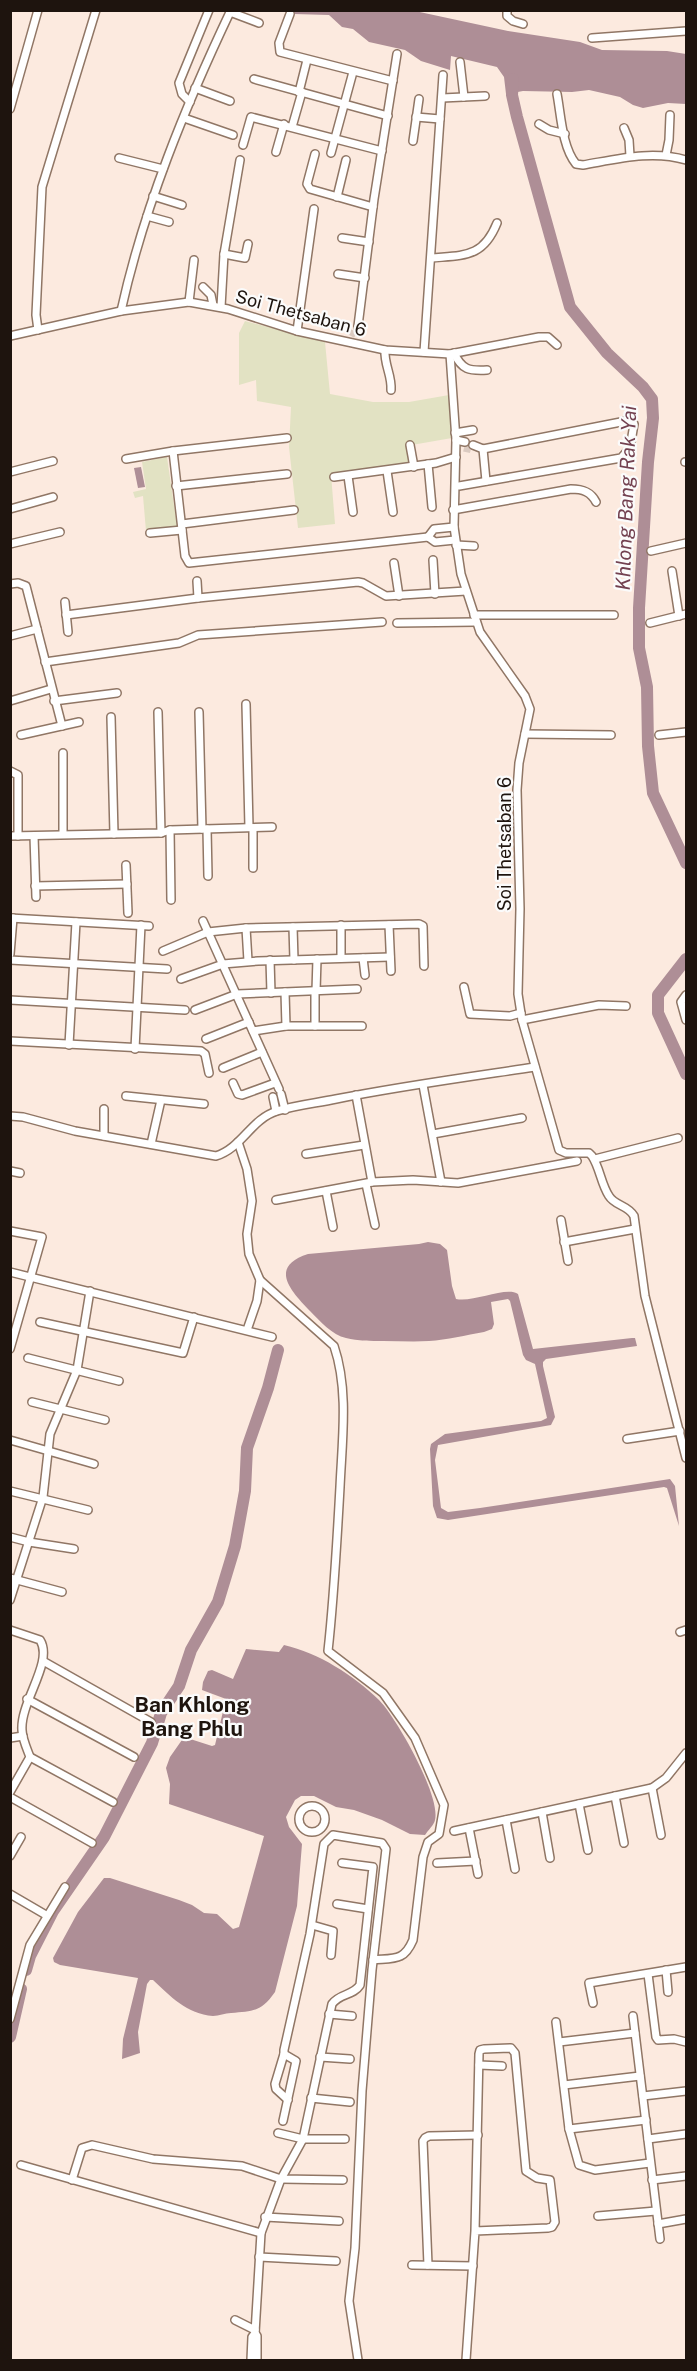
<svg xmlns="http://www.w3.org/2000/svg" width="697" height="2371" viewBox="0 0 697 2371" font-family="'Public Sans',sans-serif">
<rect width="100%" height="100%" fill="#fceadf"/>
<!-- green -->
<g fill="#e2e2c3">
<polygon points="245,321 325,342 330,394 373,402 409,402 449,395 452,438 406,446 410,463 331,474 335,524 298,528 289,447 291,407 257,401 256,380 239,385 239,333"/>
<polygon points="167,457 177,526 146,531 143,496 135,498 133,492 146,489 142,462"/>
</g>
<!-- water -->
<g fill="#ae8e96">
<polygon points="281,11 415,11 508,31 580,42 602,50 667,51 686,54 686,104 668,103 643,108 633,105 620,97 589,90 572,92 523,91 506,94 504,77 497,67 451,56 450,70 421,61 405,50 369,42 353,29 342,27 329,15 294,14"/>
<polygon points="141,467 145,487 138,488 134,468"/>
<path d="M428,1242L440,1244L447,1250L452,1286L456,1299C473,1303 506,1286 518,1294L533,1349L632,1338H635L637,1346L546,1359L543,1362V1366L555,1417L551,1425L438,1445L435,1460L441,1508L448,1512L480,1508L670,1479L675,1486L679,1526L667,1488L664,1487L448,1520L437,1518L433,1506L430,1449L431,1444L445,1434L541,1421L547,1418L535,1364L526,1360L523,1355L510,1301L508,1299L491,1302L494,1324L492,1329L484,1332C466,1335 447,1340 429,1341C414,1342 398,1341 383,1341C371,1341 358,1341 346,1338C332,1335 320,1321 310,1311C291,1291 268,1267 308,1254L419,1244Z"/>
<path d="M284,1645C319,1653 353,1675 379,1700C396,1717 441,1796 435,1820C434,1825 428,1830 425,1835L410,1834L382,1820L354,1810L336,1807L314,1796H301L295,1800L286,1817L289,1827L302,1844L297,1906L275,1992C261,2012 253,2011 231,2013C225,2013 219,2016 213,2016C187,2014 170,1996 153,1980H150L147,1984L138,2032L140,2053L122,2059L123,2039L138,1978L60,1965L54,1962L53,1958L78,1912L104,1878H110L179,1900L192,1905L204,1913L217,1914L233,1929L239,1927L264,1836L169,1804L170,1784L166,1768L170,1757L184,1737L212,1746L215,1745L226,1699L202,1690L203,1682L208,1671L212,1670L233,1679L246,1649L279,1652Z"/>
</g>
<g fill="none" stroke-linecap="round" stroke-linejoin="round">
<!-- river -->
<g stroke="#ae8e96" stroke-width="12">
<polyline points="513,79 512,95 517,117 570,307 607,353 643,387 652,399 653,418 648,462 639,608 639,648 647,687 648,746 653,793 686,863"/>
<polyline points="686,959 658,995 658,1013 686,1074"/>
<polyline points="26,1970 30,1956 53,1911 104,1837 152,1743 161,1713 179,1686 191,1650 218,1602 235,1546 245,1491 247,1448 268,1388 278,1350"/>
<polyline points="10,2037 21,1989"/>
</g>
<!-- minor-tunnel -->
<g stroke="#dbcac0" stroke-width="7" stroke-dasharray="7 3.5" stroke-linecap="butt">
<polyline points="351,336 354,331"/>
<polyline points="464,448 472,450"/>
</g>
<defs>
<g id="minor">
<polyline points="507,10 507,16 513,21 523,24"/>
<polyline points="230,12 259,23"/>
<polyline points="290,14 279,43 280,52 393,81"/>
<polyline points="592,38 686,31"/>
<polyline points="460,62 464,97"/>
<polyline points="254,79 388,116"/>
<polyline points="195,88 230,101"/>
<polyline points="299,92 307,60"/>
<path d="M557,94C561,115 562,147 576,164L583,165C618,159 652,150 686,160"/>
<polyline points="442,98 485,96"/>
<polyline points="190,102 182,94 179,83 209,10"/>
<polyline points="10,109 38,10"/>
<polyline points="416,117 440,119"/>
<polyline points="184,118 233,135"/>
<polyline points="539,124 549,130 565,134"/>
<polyline points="292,127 302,92"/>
<polyline points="624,128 629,140 630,156"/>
<polyline points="413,141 419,99"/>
<polyline points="243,145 251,117 382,151"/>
<polyline points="276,152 284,124"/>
<polyline points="331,153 353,72"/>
<polyline points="315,154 307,184 310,189 373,207"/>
<polyline points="666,155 669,140 670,115"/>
<polyline points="119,158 163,169"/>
<polyline points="153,196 182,205"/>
<polyline points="337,197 346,160"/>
<polyline points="147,216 169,222"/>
<polyline points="342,238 369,242"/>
<polyline points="224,254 245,258 248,244"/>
<path d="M431,258C464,255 483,258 497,223"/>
<polyline points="338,274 365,278"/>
<polyline points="203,287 211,295 213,305"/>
<polyline points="189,302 194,260"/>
<polyline points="221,307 224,254 240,160"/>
<path d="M121,311C144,207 185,107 231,10"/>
<polyline points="38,330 36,315 42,187 96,10"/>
<polyline points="297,331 314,209"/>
<polyline points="359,332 358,326 374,199 397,54"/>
<polyline points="10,336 121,311 189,302 228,309 297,331 385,350 450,354 539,337 548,337 557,345"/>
<path d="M385,350C384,365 392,375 391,390"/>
<polyline points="424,352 443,75"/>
<path d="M454,353C462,370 469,371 487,370"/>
<path d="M450,354L456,440L454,527L461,574L480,632L525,696L530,709L519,763L517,790L520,909L518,994L522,1020L559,1150L566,1153H589L592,1156C600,1168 601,1184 609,1196C615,1206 628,1205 634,1216L645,1296L686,1458"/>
<polyline points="455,433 473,430"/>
<polyline points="456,440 465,442"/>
<polyline points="410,445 414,467"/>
<polyline points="473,445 483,449 486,481"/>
<polyline points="173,451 185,556 189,563 428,537"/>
<polyline points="126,459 173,451 287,438"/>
<polyline points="685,462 686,462"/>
<polyline points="428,464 432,507"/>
<polyline points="387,471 393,512"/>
<polyline points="10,472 53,461"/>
<polyline points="348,476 353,512"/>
<polyline points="334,477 436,463 456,457"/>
<polyline points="176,486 287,474"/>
<polyline points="459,486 621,458 630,448 634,424 630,421 626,421 483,449"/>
<polyline points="10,509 53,497"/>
<path d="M453,510L571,489C583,489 591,492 596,502"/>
<polyline points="182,524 294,510"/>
<polyline points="150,533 182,530"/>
<polyline points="428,537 434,529 454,527"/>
<polyline points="428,537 435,542 455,540"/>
<polyline points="10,544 60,532"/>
<polyline points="456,545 474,546"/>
<polyline points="651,551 686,543"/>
<polyline points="433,560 435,594"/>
<polyline points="394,563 399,596"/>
<polyline points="672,571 679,616"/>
<polyline points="197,581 198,598"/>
<polyline points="10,584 18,583 26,586 62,726"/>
<polyline points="65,602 68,632"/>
<polyline points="66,615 198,598 358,582 363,583 386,596 466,591"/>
<polyline points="474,615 614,615"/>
<polyline points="397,623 476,622"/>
<polyline points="650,623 686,614"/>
<polyline points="10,636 37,629"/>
<polyline points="45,662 179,643 198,635 382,622"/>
<polyline points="10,701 51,689"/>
<polyline points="54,701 117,693"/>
<polyline points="246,704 249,827"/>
<polyline points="158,712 161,833"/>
<polyline points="199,712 202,829"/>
<polyline points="111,717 114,834"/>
<polyline points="525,734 611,735"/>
<polyline points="21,735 79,722"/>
<polyline points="659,735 686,732"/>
<polyline points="10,771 18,775 18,836"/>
<polyline points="253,828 253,868"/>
<polyline points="207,829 208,876"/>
<polyline points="170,830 171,900"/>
<polyline points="63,834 63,753"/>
<polyline points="10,836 161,833 170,830 272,827"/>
<polyline points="34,836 36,897"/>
<polyline points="126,865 128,913"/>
<polyline points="35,886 127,884"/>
<polyline points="10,918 149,926"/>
<polyline points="203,921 279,1089"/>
<polyline points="341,925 341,958"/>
<polyline points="389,925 391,971"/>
<polyline points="293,927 294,960"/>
<polyline points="246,928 248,961"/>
<polyline points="163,951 208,932 246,928 419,924 423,926 424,966"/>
<polyline points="10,954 13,918"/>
<polyline points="363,958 365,975"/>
<polyline points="10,960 167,969"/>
<polyline points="270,960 271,993"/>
<polyline points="181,979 223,964 258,961 390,957"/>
<polyline points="464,987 470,1014 510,1016 521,1013"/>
<polyline points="315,991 315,1026"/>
<polyline points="316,991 317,959"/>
<polyline points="285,992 286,1026"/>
<polyline points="686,995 681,1002 686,1020"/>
<polyline points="10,1000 185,1010"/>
<polyline points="195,1010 237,994 357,989"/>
<polyline points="522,1020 599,1005 626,1006"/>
<polyline points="253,1031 286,1026 362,1026"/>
<polyline points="206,1039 249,1022"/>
<polyline points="10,1041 201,1051 205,1054 209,1073"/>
<polyline points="69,1045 76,922"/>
<polyline points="135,1049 141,925"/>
<polyline points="223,1068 262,1052"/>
<polyline points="233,1083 238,1094 242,1095 275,1083"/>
<polyline points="423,1085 441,1182"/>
<polyline points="281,1094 285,1110"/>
<polyline points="356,1095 372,1182"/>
<polyline points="126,1096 204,1104"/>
<polyline points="273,1097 276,1111"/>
<polyline points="104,1109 104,1136"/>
<path d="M10,1116L23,1117L75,1131L216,1156C242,1148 251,1119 277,1111C296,1105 317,1103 336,1099C401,1086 468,1077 535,1067"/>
<polyline points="433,1134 522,1118"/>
<polyline points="238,1142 247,1169 252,1201 247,1234 249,1254 260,1280 257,1301 247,1330"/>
<polyline points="151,1144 161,1100"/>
<polyline points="306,1154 364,1145"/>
<polyline points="595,1159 678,1138"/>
<polyline points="10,1171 20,1173"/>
<polyline points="366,1184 375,1225"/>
<polyline points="326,1191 333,1227"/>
<polyline points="276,1200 372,1182 413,1180 458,1183 577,1161"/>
<polyline points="561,1220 568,1261"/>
<polyline points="10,1231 42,1237 10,1349"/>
<polyline points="564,1242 635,1229"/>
<polyline points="10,1272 272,1337"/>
<path d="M260,1280L334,1346C349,1390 342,1441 340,1487C337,1542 334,1597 328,1651L383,1693L415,1738L444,1805L439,1834L428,1842L423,1857L413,1940C404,1961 395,1958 373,1960"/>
<polyline points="40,1322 183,1353 194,1317"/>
<polyline points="28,1358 119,1381"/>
<polyline points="32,1402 105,1420"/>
<polyline points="627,1439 680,1431"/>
<polyline points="10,1440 94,1464"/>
<polyline points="10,1491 88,1510"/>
<polyline points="10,1537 29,1542 74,1549"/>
<polyline points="10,1578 62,1592"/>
<polyline points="10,1600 43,1497 50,1434 77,1370 90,1291"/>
<path d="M10,1630L40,1640C54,1662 20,1702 22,1730C22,1738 27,1749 30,1757L10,1792"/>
<polyline points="680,1632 686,1630"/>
<polyline points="43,1661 151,1722"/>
<polyline points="27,1699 134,1757"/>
<polyline points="10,1738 23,1736"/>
<polyline points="30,1757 113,1802"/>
<polyline points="652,1788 661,1835"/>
<polyline points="615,1796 624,1843"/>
<polyline points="10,1797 92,1843"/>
<polyline points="579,1804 588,1850"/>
<circle cx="312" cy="1819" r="13"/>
<polyline points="542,1812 550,1858"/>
<polyline points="506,1820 515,1869"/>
<polyline points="469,1828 478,1874"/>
<polyline points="454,1831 652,1788 666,1778 686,1753"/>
<polyline points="10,1856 21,1837"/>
<polyline points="437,1863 476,1861"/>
<polyline points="10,1894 46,1915"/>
<polyline points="337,1904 368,1909"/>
<polyline points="312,1925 333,1931 331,1955"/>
<polyline points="666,1970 668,1992"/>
<polyline points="648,1974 656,2037 658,2040 674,2039 686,2042"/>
<polyline points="593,2003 589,1983 686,1967"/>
<polyline points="329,2014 352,2016"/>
<polyline points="633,2016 660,2239"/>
<polyline points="10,2019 30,1945 65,1887"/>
<polyline points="556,2022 569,2129 579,2165 595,2170 650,2163"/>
<polyline points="559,2042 635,2033"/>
<polyline points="284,2054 275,2084 276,2089 288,2100"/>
<polyline points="320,2057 350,2059"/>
<polyline points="479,2065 502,2066"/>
<polyline points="564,2085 640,2076"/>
<polyline points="643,2096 686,2091"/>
<polyline points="311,2098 350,2102"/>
<polyline points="283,2121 296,2061 284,2054 284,2050 310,1934 324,1844 333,1835 382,1843 386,1849 372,1970 362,2091 355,2248 349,2301 358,2360"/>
<polyline points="569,2129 646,2120"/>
<polyline points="278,2133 303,2139 345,2139"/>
<polyline points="648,2139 686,2134"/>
<polyline points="21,2165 261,2233"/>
<polyline points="72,2180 82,2148 92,2145 153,2159 242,2166 281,2179 343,2180"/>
<polyline points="652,2180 686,2176"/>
<polyline points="598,2216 656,2211"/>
<polyline points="265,2217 339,2221"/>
<polyline points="658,2224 686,2219"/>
<polyline points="259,2257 336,2261"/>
<polyline points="412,2265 473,2266"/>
<polyline points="428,2265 423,2141 425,2138 429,2136 478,2135"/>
<polyline points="235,2320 255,2330"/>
<path d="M255,2333L261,2233L281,2179L303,2139L332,2004C340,1993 353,1996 360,1985L373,1867L342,1863"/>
<polyline points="251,2360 252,2337 255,2333 257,2336 257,2360"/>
<polyline points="466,2360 475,2231 479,2054 480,2050 484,2049 511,2048 515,2053 526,2171 537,2178 550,2180 555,2222 552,2227 548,2228 475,2231"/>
</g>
</defs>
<!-- minor casing -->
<use href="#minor" stroke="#907665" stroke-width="10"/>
<!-- minor -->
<use href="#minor" stroke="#fff" stroke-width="7"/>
</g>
<g text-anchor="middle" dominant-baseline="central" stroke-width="4.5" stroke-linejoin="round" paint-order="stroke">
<!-- street labels -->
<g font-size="18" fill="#1e140e" stroke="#fbfbfb">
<text transform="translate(301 313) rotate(15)">Soi Thetsaban 6</text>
<text transform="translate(504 844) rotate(-90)">Soi Thetsaban 6</text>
</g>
<!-- water labels -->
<g font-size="20" font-style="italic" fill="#734150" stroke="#fbfbfb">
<text transform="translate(626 498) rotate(-88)">Khlong Bang Rak Yai</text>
</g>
<!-- quarter labels -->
<g font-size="21" font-weight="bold" fill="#1e140e" stroke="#fbfbfb">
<text x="192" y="1704">Ban Khlong<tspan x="192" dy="24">Bang Phlu</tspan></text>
</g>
</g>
<!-- border -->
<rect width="697" height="2371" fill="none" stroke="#1e140e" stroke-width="24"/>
</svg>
